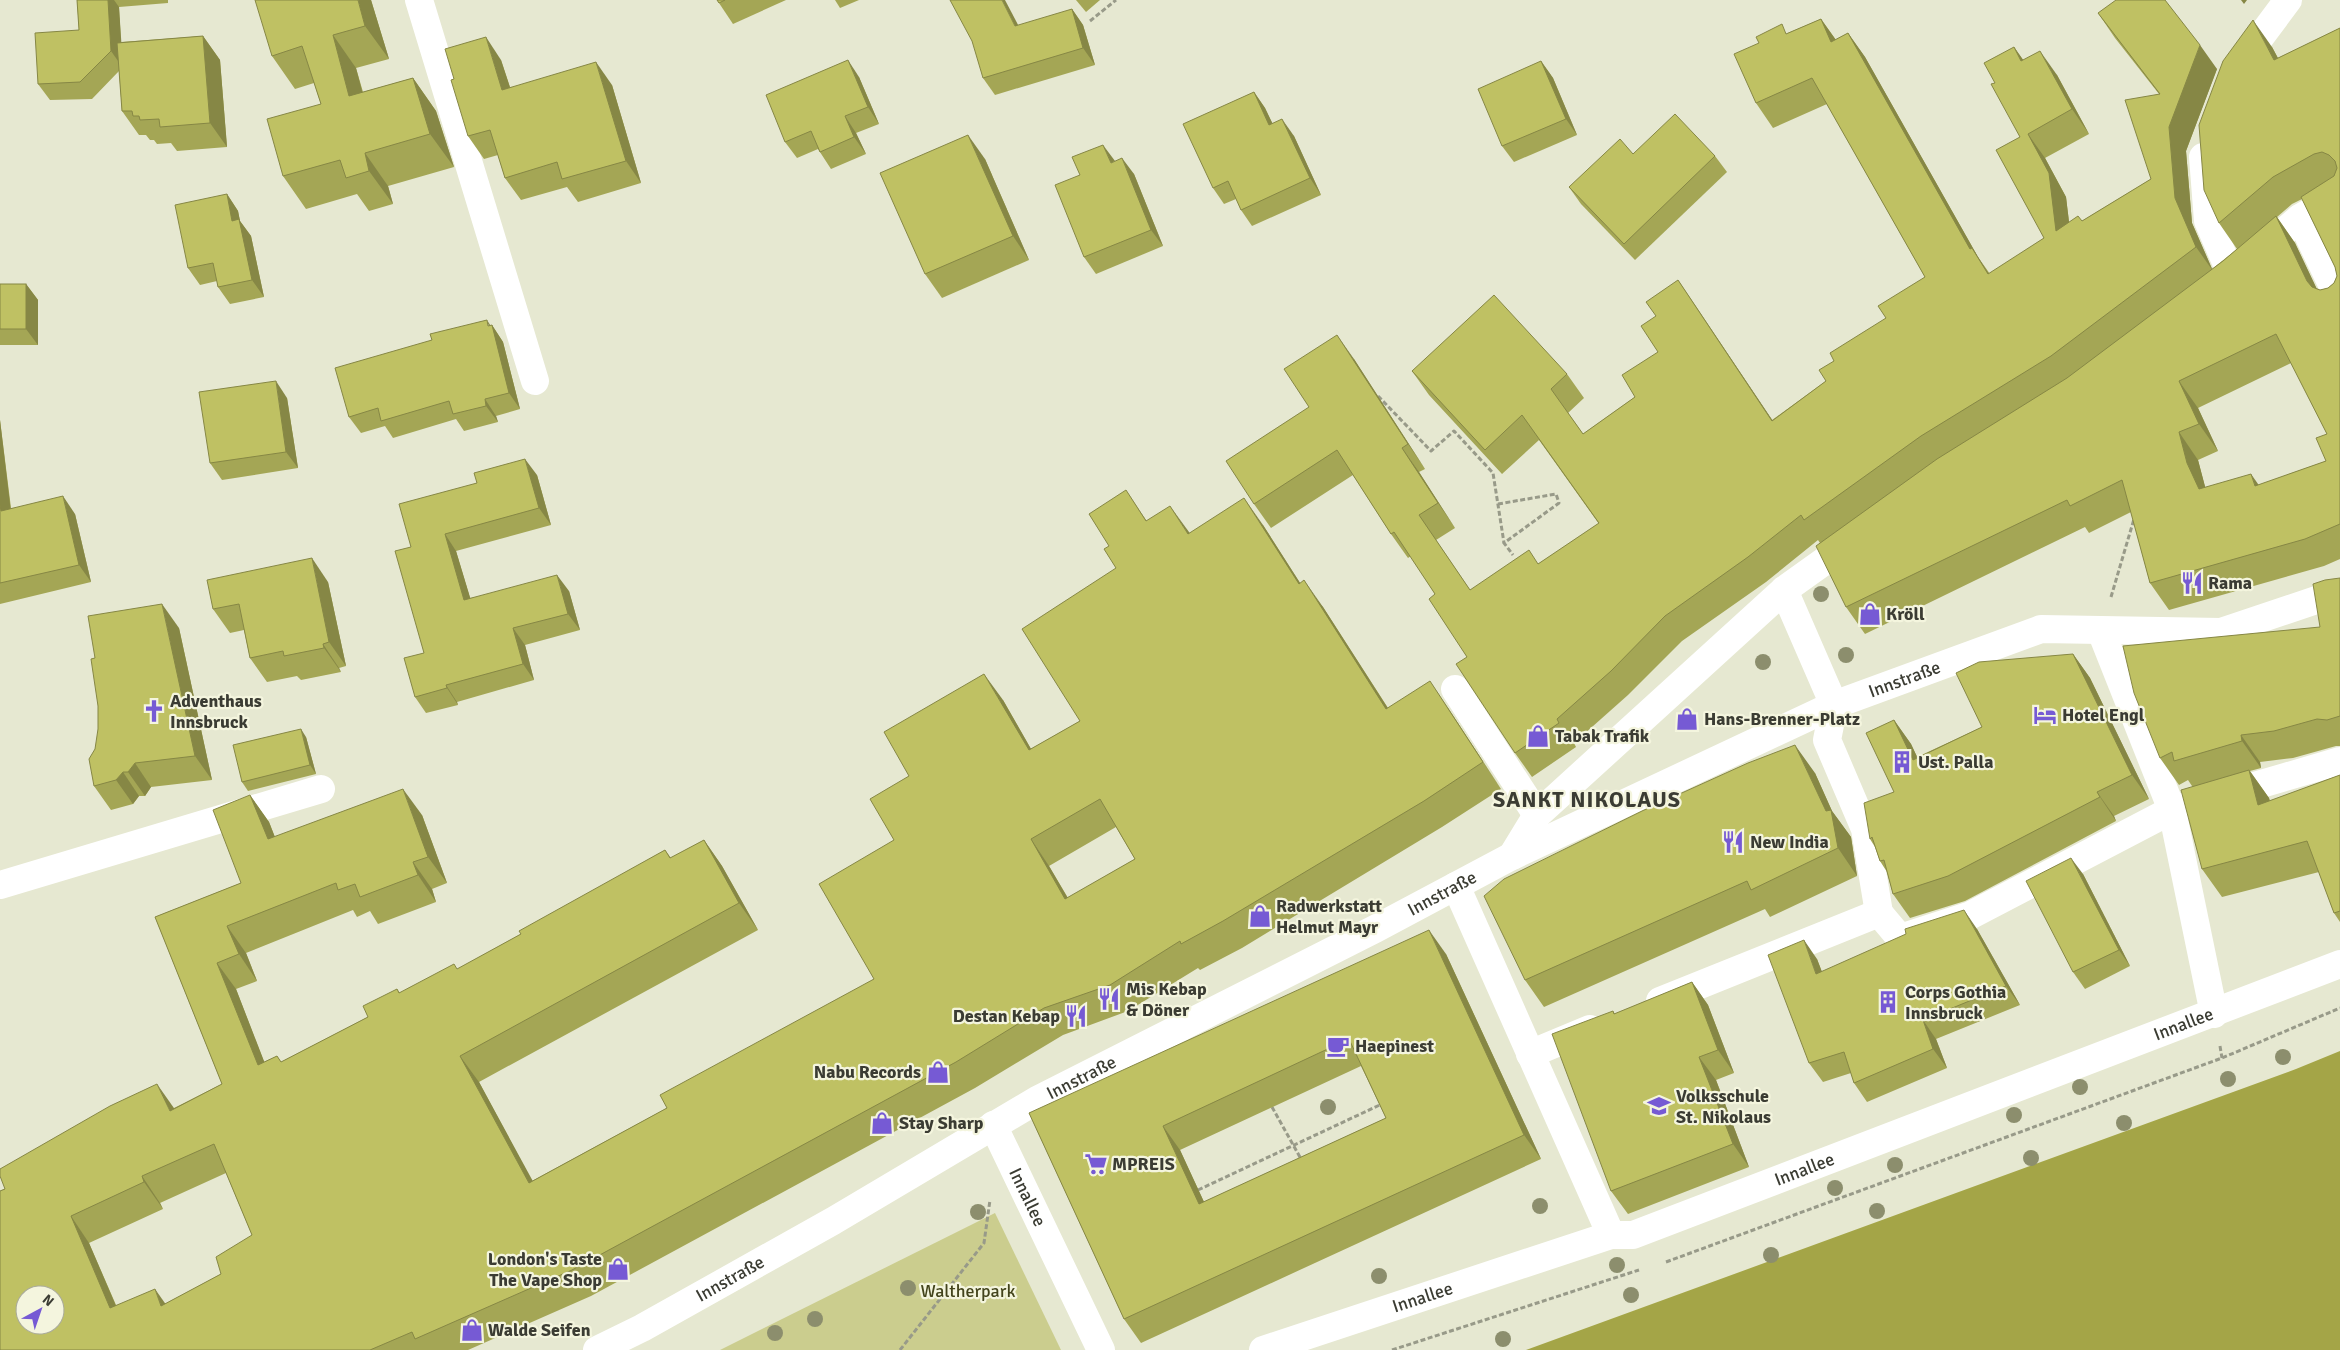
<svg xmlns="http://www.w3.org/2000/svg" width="2340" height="1350" viewBox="0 0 2340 1350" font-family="Signika,sans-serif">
<rect width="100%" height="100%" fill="#e6e8d1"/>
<!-- green -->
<polygon fill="#cbcd8e" points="995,1213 1061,1350 720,1350"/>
<!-- water -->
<polygon fill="#a4a547" points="2340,1051 2340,1350 1526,1350 2296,1069"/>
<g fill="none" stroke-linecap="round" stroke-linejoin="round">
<!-- path -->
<g stroke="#989a89" stroke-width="3" stroke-dasharray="5 2.5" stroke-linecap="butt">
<polyline points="1090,21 1116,0"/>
<polyline points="1378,396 1431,451 1454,431 1493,473 1504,543"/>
<polyline points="1498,504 1556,494 1559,503 1504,543 1513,555"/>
<polyline points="2111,597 2134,519"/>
<polyline points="2220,1046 2222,1058"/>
<polyline points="1272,1107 1301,1159"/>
<polyline points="1198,1190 1384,1103"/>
<polyline points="1666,1262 2222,1058 2340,1008"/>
<polyline points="900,1350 984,1243 990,1200"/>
<polyline points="1392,1350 1639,1270"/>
</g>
<!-- minor -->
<g stroke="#fff" stroke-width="28">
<polyline points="419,0 535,381"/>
<polyline points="2241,63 2288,0"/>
<polyline points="2203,157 2208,221 2232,276"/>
<polyline points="2300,218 2340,301"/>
<polyline points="2258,254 2300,218 2340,195"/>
<polyline points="1784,590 1834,705 1827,740 1865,829 1879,913"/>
<polyline points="2101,631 2172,810 2214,1014"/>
<polyline points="1455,689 1537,815"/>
<polyline points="1512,856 1537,815 1784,590 1854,540"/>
<polyline points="0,885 321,789"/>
<polyline points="1456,886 1611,1235"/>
<polyline points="1879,913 1900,938 1971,915 2172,810 2340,761"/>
<polyline points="1660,1001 1879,913"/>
<polyline points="1530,1054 1590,1029"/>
<path id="s1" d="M993,1125L1101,1350"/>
<path id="s2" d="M597,1350L642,1328L833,1221L1037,1100L1375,929L1512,856L1834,705L2041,629L2221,632L2340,592"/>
<path id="s3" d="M1263,1350L1611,1235H1633L2340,964"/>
</g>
</g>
<!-- trees -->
<g fill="#8c8e6d">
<circle cx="1821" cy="594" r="8"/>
<circle cx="1846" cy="655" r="8"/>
<circle cx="1763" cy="662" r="8"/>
<circle cx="2283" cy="1057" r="8"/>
<circle cx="2228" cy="1079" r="8"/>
<circle cx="2080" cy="1087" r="8"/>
<circle cx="1328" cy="1107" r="8"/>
<circle cx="2014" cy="1115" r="8"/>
<circle cx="2124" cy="1123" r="8"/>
<circle cx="2031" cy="1158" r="8"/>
<circle cx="1895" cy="1165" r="8"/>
<circle cx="1835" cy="1188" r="8"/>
<circle cx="1540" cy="1206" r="8"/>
<circle cx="1877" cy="1211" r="8"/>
<circle cx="978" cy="1212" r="8"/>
<circle cx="1771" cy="1255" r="8"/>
<circle cx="1617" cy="1265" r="8"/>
<circle cx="1379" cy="1276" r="8"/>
<circle cx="908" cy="1288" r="8"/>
<circle cx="1631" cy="1295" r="8"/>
<circle cx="815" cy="1319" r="8"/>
<circle cx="775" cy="1333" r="8"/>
<circle cx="1503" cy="1339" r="8"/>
</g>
<!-- wall -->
<g fill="#a4a655" fill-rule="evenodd">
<polygon points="77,0 168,0 168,3 119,7 121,42 203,36 220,60 227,147 177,151 171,143 157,144 154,140 150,140 146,135 139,135 122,111 119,71 92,99 50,100 38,84 79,30"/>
<polygon points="371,0 389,59 356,68 363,92 413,78 436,111 454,167 388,186 393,204 369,211 357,194 306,209 283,176 321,104 314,83 295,89 272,56"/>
<polygon points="717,0 786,0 733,24"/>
<polygon points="835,0 859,0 840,8"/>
<polygon points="1076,0 1100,0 1086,12"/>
<polygon points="1072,9 1083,25 1095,65 995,95 983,78"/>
<path d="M2098,13L2217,69L2186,151L2192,223L2212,269L2237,249L2219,223L2272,47L2278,58L2340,28V559L2324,566L2169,610L2150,583L2131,512L2089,533L2085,527L1865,634L1846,607L1820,543L1818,540L1766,582L1682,641L1628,695L1574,743L1576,747L1532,777L1515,753L1467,657L1435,594L1411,556L1408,558L1391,534L1353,475L1271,528L1254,504L1309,407L1354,359L1425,469L1419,472L1455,528L1436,540L1470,590L1538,564L1599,524L1539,440L1502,474L1429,395L1412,371L1567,374L1584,398L1568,413L1583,434L1635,397L1658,352L1656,316L1678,280L1772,420L1826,381L1834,361L1886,318L1925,277L1827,104L1773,128L1756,103L1788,33L1821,19L1836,40L1848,33L1865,57L1978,257L1990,274L2044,238L2020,137L1995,83L2014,47L2023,60L2057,75L2089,134L2045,158L2066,197L2069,222L2082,221L2151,179L2159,94L2115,38ZM2302,199L2335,267L2337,276L2334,283L2328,288L2320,290L2316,288L2295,243L2277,217L2292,204ZM2291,363L2327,434L2326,461L2259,485L2205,487L2198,460L2218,451L2198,408Z"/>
<polygon points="501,60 510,87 612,85 641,183 578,202 567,187 521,200 505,178 498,155 484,159 468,136"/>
<polygon points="1541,61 1553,78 1577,135 1514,162 1502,146"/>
<polygon points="859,77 879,124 856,133 866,154 831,169 818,149 797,158 785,142"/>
<polygon points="1254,92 1265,108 1272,123 1294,136 1321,195 1252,226 1241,210 1236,199 1224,204 1213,188"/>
<polygon points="1633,154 1715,156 1727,172 1635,260 1581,204 1569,187"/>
<polygon points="985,159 1029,260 942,298 925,274"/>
<polygon points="1115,161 1134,174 1163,246 1096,274 1084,257"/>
<polygon points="227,194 238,211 240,221 251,236 264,297 230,304 218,287 217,281 200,285 188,268"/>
<polygon points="0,284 26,284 38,300 38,345 0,345"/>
<polygon points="492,325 503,342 520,409 496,416 498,422 464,431 456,419 393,438 385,426 361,433 349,417"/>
<polygon points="287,398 298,468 222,480 210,463"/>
<polygon points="0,420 11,508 75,514 91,582 0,604"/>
<polygon points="537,475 551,525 456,551 470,598 569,591 580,630 525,645 534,680 457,702 458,705 426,713 415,697 424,653 411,547 477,483"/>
<path d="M1147,521L1190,533L1263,525L1300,583L1323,607L1388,708H1448L1501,789L1442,827L1242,948L1200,970L1198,968L1128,1011L1063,1035L975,1088L591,1296L468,1350H0V1191L174,1108L222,1084L155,917L241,883L250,795L269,822L275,837L422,815L447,883L432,889L436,902L378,924L370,911L357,917L353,910L246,953L257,981L236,989L264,1062L277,1056L281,1062L368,1017L397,989L400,993L458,969L521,934L665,850L671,858L704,840L722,866L758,930L479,1082L532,1181L667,1108L874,979L894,840L909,776L1003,700L1031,749L1080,721L1116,568ZM1116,827L1135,859L1068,898L1049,866ZM226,1173L252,1235L221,1274L165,1304L116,1305L89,1243L163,1209L160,1203Z"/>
<polygon points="2340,578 2340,746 2336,746 2293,758 2260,762 2261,768 2250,771 2269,798 2270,801 2340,775 2340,922 2334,913 2319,872 2222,897 2202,869 2192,786 2188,780 2179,785 2160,758 2320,627"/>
<polygon points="328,582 346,666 339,668 341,672 301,680 297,676 267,682 250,658 244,630 230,633 213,609"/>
<polygon points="179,628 212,780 151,787 145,796 139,796 133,804 111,810 94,786"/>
<polygon points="2073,654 2090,678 2149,799 2114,816 2116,821 1965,901 1910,918 1893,894 1887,872 1880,861 1875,847 1870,839 1894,792 1894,720 1911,744 1917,757 1982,727"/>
<polygon points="306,737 316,774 248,791 242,782"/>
<polygon points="1815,773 1832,811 1851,837 1857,876 1770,917 1765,909 1544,1007 1525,980"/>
<polygon points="2083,874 2130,966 2085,989 2073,972"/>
<polygon points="1977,929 2020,1005 1936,1039 1947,1068 1867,1102 1854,1083 1851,1073 1823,1082 1809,1063 1817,959 1822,972"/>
<path d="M1446,954L1541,1159L1141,1343L1124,1319L1029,1113ZM1361,1066L1386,1118L1204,1202L1180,1150Z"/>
<polygon points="1692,982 1708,1005 1734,1073 1716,1080 1749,1167 1628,1214 1611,1191 1613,1011 1615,1014"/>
</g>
<!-- shaded-wall -->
<g fill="#868745">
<polygon points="108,0 114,0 119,7 123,68 111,51"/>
<polygon points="358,0 371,0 389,59 365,26"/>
<polygon points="1002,0 1005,0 1027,42 1015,26"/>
<polygon points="2241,0 2247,0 2244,4"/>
<polygon points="1072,9 1083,25 1095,65 1083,48"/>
<polygon points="1821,19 1838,43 1831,42"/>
<polygon points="2253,20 2272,47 2293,87 2274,60"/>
<polygon points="1848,33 1865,57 1978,257 2005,299 1970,249"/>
<polygon points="333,35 356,68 372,129 349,96"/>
<polygon points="203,36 220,60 227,147 210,123"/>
<polygon points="486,37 501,60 518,112 502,90"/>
<polygon points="2200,45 2217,69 2186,151 2192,223 2213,271 2196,247 2175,198 2169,127"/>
<polygon points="2014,47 2031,71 2021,61"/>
<polygon points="2040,51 2057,75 2089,134 2072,109"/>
<polygon points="848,60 859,77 879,124 868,107"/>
<polygon points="1541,61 1553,78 1577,135 1566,119"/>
<polygon points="596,62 612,85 641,183 626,161"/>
<polygon points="413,78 436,111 454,167 430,134"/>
<polygon points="1254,92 1265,108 1281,141 1269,125"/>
<polygon points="845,116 856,133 866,154 854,137"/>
<polygon points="1282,119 1294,136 1321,195 1310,178"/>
<polygon points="2028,134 2045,158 2066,197 2073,255 2056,231"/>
<polygon points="968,135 985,159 1029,260 1013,236"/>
<polygon points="1103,145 1115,161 1111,163"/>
<polygon points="365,153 388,186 393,204 369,171"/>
<polygon points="1122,158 1134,174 1163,246 1151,230"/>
<polygon points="227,194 238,211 240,221 251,236 264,297 252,280 232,221"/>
<polygon points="2276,216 2295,243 2326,308 2307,281"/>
<polygon points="1678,280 1695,305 1789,445 1772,421"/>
<polygon points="26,284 38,300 38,345 26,329"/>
<polygon points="487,320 492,328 492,325 503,342 520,409 509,393"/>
<polygon points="1337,335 1354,359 1425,469 1408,444"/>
<polygon points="276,381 287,398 298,468 286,452"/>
<polygon points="2179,381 2198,408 2218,451 2199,424"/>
<polygon points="485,399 496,416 498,422 486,406"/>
<polygon points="0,420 13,529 1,511 0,505"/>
<polygon points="2179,432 2198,460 2206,490 2199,489 2187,463"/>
<polygon points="1402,448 1419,472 1455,528 1438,503"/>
<polygon points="525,459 537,475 551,525 539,508"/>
<polygon points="2251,474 2270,501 2255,486"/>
<polygon points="1126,490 1144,517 1165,548 1146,521"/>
<polygon points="63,496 75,514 91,582 79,565"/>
<polygon points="1244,498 1263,525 1318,611 1299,584"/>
<polygon points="1170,506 1189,532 1207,561 1188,534"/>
<polygon points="445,534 456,551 476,617 464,600"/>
<polygon points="312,558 328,582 346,666 329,642"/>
<polygon points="557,575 569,591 580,630 568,614"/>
<polygon points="1304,580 1323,607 1405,735 1386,709"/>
<polygon points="162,604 179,628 212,780 195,756"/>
<polygon points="513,628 525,645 534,680 523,664"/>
<polygon points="323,644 339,668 341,672 324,648"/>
<polygon points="2073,654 2090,678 2149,799 2132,775"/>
<polygon points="984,674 1003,700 1047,777 1029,750"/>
<polygon points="1430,681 1448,708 1501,789 1483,762"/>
<polygon points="446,685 457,702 458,705 447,688"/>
<polygon points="1894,720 1911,744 1930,784 1913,760"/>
<polygon points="301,729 306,737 316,774 310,765"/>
<polygon points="2241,735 2260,762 2261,768 2242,741"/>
<polygon points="1795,745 1815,773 1832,811 1851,837 1857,876 1838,848 1826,811"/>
<polygon points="135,763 151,787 145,796 128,772"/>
<polygon points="2249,770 2269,798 2278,833 2258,805"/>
<polygon points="123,772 139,796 133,804 116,780"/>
<polygon points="403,789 422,815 447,883 428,857"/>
<polygon points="2097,792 2114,816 2116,821 2100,797"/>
<polygon points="250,795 269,822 286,866 268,839"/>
<polygon points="1031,839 1049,866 1084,926 1065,899"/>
<polygon points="704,840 722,866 758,930 739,903"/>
<polygon points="2071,858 2083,874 2130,966 2119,950"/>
<polygon points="413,862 432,889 436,902 418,875"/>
<polygon points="1964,910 1977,929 2020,1005 2006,986"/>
<polygon points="227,926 246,953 257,981 239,954"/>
<polygon points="1429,930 1446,954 1541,1159 1524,1135"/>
<polygon points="1804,940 1817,959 1830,993 1816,974"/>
<polygon points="217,963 236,989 276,1092 258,1065"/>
<polygon points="1692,982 1708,1005 1734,1073 1718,1050"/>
<polygon points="1923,1020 1936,1039 1947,1068 1933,1049"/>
<polygon points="460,1056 479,1082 548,1209 529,1183"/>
<polygon points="1699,1057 1716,1080 1749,1167 1733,1144"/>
<polygon points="157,1084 176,1111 170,1111"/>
<polygon points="1163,1126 1180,1150 1216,1228 1199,1204"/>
<polygon points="142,1176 160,1203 163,1209 144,1182"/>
<polygon points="71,1216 89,1243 128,1334 110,1308"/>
<polygon points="155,1289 174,1316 161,1306"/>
</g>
<!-- building -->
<g fill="#bfc163" stroke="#868745" fill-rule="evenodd">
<polygon points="77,0 108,0 111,51 80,82 38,84 35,33 79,30"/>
<polygon points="255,0 358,0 365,26 333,35 349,96 413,78 430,134 365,153 369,171 346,178 340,160 283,176 267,119 321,104 302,46 272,56"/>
<polygon points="717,0 725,0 719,3"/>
<polygon points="950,0 1002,0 1015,26 1072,9 1083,48 983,78 972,41"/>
<polygon points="2116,0 2165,0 2200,45 2169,127 2175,198 2196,247 2051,356 1921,436 1804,520 1801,515 1748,557 1665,616 1611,671 1557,719 1559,723 1515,753 1456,664 1467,657 1429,599 1435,594 1394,532 1391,534 1337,450 1254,504 1226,461 1309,407 1284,369 1337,335 1408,444 1402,448 1438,503 1419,515 1470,590 1529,550 1538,564 1599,523 1522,415 1485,450 1412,371 1494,295 1567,374 1551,389 1583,434 1635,397 1622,375 1658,352 1641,326 1656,316 1646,302 1678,280 1772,421 1826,381 1819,370 1834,361 1830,353 1886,318 1878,306 1925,277 1812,78 1756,103 1734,54 1759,43 1756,37 1782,24 1786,34 1821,19 1831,42 1848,33 1970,249 1972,248 1988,274 2044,238 1996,150 2020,137 1991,84 1995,83 1984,63 2014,47 2021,61 2040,51 2072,109 2028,134 2049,173 2056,231 2078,216 2082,221 2151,179 2125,100 2160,94 2098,13"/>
<path d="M2253,20L2274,60L2340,28V524L2305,539L2150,583L2122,480L2070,506L2067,500L1846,607L1816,546L1937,459L2067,378L2223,261L2276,216L2307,281L2312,287L2320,290L2328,288L2334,283L2337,276L2335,267L2301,197L2334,176L2337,168L2335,161L2329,155L2322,152L2314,154L2273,177L2219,223L2204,190L2199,125L2223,61ZM2276,334L2327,434L2316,438L2326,461L2255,486L2251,474L2199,489L2187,463L2179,432L2199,424L2179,381Z"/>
<polygon points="203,36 210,123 160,127 159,119 140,120 139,116 133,116 132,111 122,111 117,43"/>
<polygon points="486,37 502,90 596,62 626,161 562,179 557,162 505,178 490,130 468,136 451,80 454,79 445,49"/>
<polygon points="848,60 868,107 845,116 854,137 820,152 811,131 785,142 766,95"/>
<polygon points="1541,61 1566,119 1502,146 1478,89"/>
<polygon points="1254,92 1269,125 1282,119 1310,178 1241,210 1228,181 1213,188 1183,124"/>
<polygon points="1675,114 1715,156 1624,244 1569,187 1620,139 1633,154"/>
<polygon points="968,135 1013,236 925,274 880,173"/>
<polygon points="1103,145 1111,163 1122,158 1151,230 1084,257 1055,185 1080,175 1072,157"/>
<polygon points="227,194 232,221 239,219 252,280 218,287 213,263 188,268 175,205"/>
<rect x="0" y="284" width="26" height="45"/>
<polygon points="487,320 488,326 492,325 509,393 485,399 486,406 453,414 449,401 381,421 378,408 349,417 335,368 432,340 430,334"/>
<polygon points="276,381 286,452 210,463 199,392"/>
<polygon points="525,459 539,508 445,534 464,600 557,575 568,614 513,628 523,664 446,685 447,688 415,697 404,658 424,653 395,551 411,547 399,504 477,483 474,473"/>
<path d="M1126,490L1146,521L1170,506L1188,534L1244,498L1299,584L1304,580L1386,709L1430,681L1483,762L1424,801L1223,921L1181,944L1180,941L1110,985L1044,1008L956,1062L572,1270L415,1339L412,1332L370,1350H0V1191L5,1189L0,1176V1169L110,1106L157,1084L170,1111L222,1084L155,917L241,883L213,810L250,795L268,839L403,789L428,857L413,862L418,875L360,897L355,884L338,890L336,883L227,926L239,954L217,963L258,1065L277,1056L281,1062L368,1017L363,1006L397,989L399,993L454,964L457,969L521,934L519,931L665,850L670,858L704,840L739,903L460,1056L529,1183L667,1108L660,1095L874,979L819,884L894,840L870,799L909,776L884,732L984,674L1029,750L1080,721L1022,629L1116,568L1104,549L1109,546L1089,514ZM1100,799L1135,859L1065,899L1031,839ZM214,1144L252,1235L216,1257L221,1274L161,1306L155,1289L110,1308L71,1216L144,1182L142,1176ZM25,1295H55V1325H25Z"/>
<polygon points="63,496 79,565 0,583 0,505 1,511"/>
<polygon points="312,558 329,642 323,644 324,648 284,656 283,651 250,658 239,604 213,609 207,580"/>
<polygon points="2340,578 2340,716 2327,720 2317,719 2274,731 2241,735 2242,741 2174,761 2172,752 2160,758 2134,693 2123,646 2320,627 2313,584 2325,580"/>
<polygon points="162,604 195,756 135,763 128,772 123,772 116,780 94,786 89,759 95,749 98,729 98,706 91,659 95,658 88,616"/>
<polygon points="2073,654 2132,775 2097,792 2100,797 1948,876 1893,894 1884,860 1880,861 1872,837 1870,839 1864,803 1894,792 1866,733 1894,720 1913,760 1982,727 1956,673 1979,662"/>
<polygon points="301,729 310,765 242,782 233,745"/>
<polygon points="1795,745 1826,811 1831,810 1838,848 1751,890 1747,881 1525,980 1484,896 1504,879 1642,811 1748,763"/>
<polygon points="2249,770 2258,805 2340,775 2340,911 2334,913 2307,841 2202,869 2181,790"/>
<polygon points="2071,858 2119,950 2073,972 2026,881"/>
<polygon points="1964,910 2006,986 1923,1020 1933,1049 1854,1083 1844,1052 1809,1063 1768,955 1804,940 1816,974 1906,934 1905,929"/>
<path d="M1429,930L1524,1135L1124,1319L1029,1113ZM1349,1039L1386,1118L1199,1204L1163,1126Z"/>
<polygon points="1692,982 1718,1050 1699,1057 1733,1144 1611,1191 1552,1034 1613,1011 1614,1014"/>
</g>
<!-- icons -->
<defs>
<symbol id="restaurant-bare" viewBox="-9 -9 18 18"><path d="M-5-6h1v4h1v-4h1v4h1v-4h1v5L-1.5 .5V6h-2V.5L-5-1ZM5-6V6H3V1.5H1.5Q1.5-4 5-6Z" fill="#765ad4" stroke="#f4f5de" stroke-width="2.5" paint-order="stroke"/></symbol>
<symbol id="shop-bare" viewBox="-9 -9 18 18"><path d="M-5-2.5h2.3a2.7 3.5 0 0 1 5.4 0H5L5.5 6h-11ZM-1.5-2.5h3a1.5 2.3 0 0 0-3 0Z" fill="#765ad4" stroke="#f4f5de" stroke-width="2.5" paint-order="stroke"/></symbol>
<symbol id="church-bare" viewBox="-9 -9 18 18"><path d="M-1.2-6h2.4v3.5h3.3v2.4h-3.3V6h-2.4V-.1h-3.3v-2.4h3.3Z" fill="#765ad4" stroke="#f4f5de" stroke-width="2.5" paint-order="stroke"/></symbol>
<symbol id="hotel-bare" viewBox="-9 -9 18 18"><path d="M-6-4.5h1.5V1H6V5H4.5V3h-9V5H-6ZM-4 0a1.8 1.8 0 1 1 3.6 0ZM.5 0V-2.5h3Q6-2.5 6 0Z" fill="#765ad4" stroke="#f4f5de" stroke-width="2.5" paint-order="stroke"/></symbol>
<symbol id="building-bare" viewBox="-9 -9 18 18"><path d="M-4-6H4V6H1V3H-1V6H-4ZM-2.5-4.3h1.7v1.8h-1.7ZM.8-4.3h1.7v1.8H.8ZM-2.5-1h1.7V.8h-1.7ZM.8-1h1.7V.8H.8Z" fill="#765ad4" stroke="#f4f5de" stroke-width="2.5" paint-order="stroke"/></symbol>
<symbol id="cafe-bare" viewBox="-9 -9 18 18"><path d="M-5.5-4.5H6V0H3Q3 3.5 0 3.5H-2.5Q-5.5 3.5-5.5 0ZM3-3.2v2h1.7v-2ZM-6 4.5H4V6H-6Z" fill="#765ad4" stroke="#f4f5de" stroke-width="2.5" paint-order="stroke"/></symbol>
<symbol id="school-bare" viewBox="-9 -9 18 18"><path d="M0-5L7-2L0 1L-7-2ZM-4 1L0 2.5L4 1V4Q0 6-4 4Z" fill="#765ad4" stroke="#f4f5de" stroke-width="2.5" paint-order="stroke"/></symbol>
<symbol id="supermarket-bare" viewBox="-9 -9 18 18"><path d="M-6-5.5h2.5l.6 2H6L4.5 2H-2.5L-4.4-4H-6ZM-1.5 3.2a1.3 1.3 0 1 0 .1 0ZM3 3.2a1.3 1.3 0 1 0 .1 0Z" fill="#765ad4" stroke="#f4f5de" stroke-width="2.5" paint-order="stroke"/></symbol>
</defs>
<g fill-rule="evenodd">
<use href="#restaurant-bare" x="2176" y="567" width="32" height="32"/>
<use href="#shop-bare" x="1854" y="598" width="32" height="32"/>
<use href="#church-bare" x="138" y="695" width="32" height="32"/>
<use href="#hotel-bare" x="2029" y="699" width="32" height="32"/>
<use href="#shop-bare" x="1671" y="703" width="32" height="32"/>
<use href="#shop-bare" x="1522" y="720" width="32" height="32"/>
<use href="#building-bare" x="1886" y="746" width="32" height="32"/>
<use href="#restaurant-bare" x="1717" y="826" width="32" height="32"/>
<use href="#shop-bare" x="1244" y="900" width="32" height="32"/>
<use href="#restaurant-bare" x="1093" y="983" width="32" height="32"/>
<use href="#building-bare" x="1872" y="986" width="32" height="32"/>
<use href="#restaurant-bare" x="1060" y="1000" width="32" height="32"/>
<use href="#cafe-bare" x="1322" y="1030" width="32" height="32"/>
<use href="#shop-bare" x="922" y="1056" width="32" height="32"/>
<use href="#school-bare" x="1643" y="1090" width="32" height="32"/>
<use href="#shop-bare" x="866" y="1107" width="32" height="32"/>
<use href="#supermarket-bare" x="1080" y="1148" width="32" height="32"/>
<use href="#shop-bare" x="602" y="1253" width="32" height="32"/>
<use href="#shop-bare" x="456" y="1314" width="32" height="32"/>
</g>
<g text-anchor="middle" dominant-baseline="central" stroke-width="4.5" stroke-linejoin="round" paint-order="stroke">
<!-- poi labels -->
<g font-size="18" font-weight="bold" fill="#3b3c33" stroke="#f4f5de" text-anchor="start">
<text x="2208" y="583">Rama</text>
<text x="1886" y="614">Kröll</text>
<text x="170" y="701">Adventhaus<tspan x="170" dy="21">Innsbruck</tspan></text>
<text x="2062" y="715">Hotel Engl</text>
<text x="1704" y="719">Hans-Brenner-Platz</text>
<text x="1555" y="736">Tabak Trafik</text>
<text x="1918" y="762">Ust. Palla</text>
<text x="1750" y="842">New India</text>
<text x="1276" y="906">Radwerkstatt<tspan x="1276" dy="21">Helmut Mayr</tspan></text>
<text x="1126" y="989">Mis Kebap<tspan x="1126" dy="21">&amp; Döner</tspan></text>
<text x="1905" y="992">Corps Gothia<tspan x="1905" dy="21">Innsbruck</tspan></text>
<text x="1060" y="1016" text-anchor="end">Destan Kebap</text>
<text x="1355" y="1046">Haepinest</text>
<text x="921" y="1072" text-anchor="end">Nabu Records</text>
<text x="1676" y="1096">Volksschule<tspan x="1676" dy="21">St. Nikolaus</tspan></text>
<text x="899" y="1123">Stay Sharp</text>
<text x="1112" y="1164">MPREIS</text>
<text x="602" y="1259" text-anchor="end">London's Taste<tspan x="602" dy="21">The Vape Shop</tspan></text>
<text x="488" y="1330">Walde Seifen</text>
</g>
<!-- street labels -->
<g font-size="18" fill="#3b3c33" stroke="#f4f5de">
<text stroke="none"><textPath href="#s2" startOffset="1471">Innstraße</textPath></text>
<text stroke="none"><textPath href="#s2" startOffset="961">Innstraße</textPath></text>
<text stroke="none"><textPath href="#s3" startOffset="978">Innallee</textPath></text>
<text stroke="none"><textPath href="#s2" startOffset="556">Innstraße</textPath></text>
<text stroke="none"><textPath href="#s3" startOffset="572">Innallee</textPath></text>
<text stroke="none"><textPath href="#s1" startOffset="80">Innallee</textPath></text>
<text stroke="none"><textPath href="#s2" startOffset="151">Innstraße</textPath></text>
<text stroke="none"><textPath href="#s3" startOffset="168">Innallee</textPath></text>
</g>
<!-- park labels -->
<g font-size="18" fill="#43441c" stroke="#f4f5de">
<text x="968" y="1291">Waltherpark</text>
</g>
<!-- district labels -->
<g font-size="22" font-weight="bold" letter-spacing="1" fill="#3b3c33" stroke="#f4f5de">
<text x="1587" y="799">SANKT NIKOLAUS</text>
</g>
</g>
<!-- north arrow -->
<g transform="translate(40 1310) rotate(40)"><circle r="24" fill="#f4f5de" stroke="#aaab9a"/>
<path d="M0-4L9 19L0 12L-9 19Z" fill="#765ad4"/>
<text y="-8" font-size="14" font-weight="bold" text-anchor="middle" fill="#3b3c33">N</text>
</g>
</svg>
